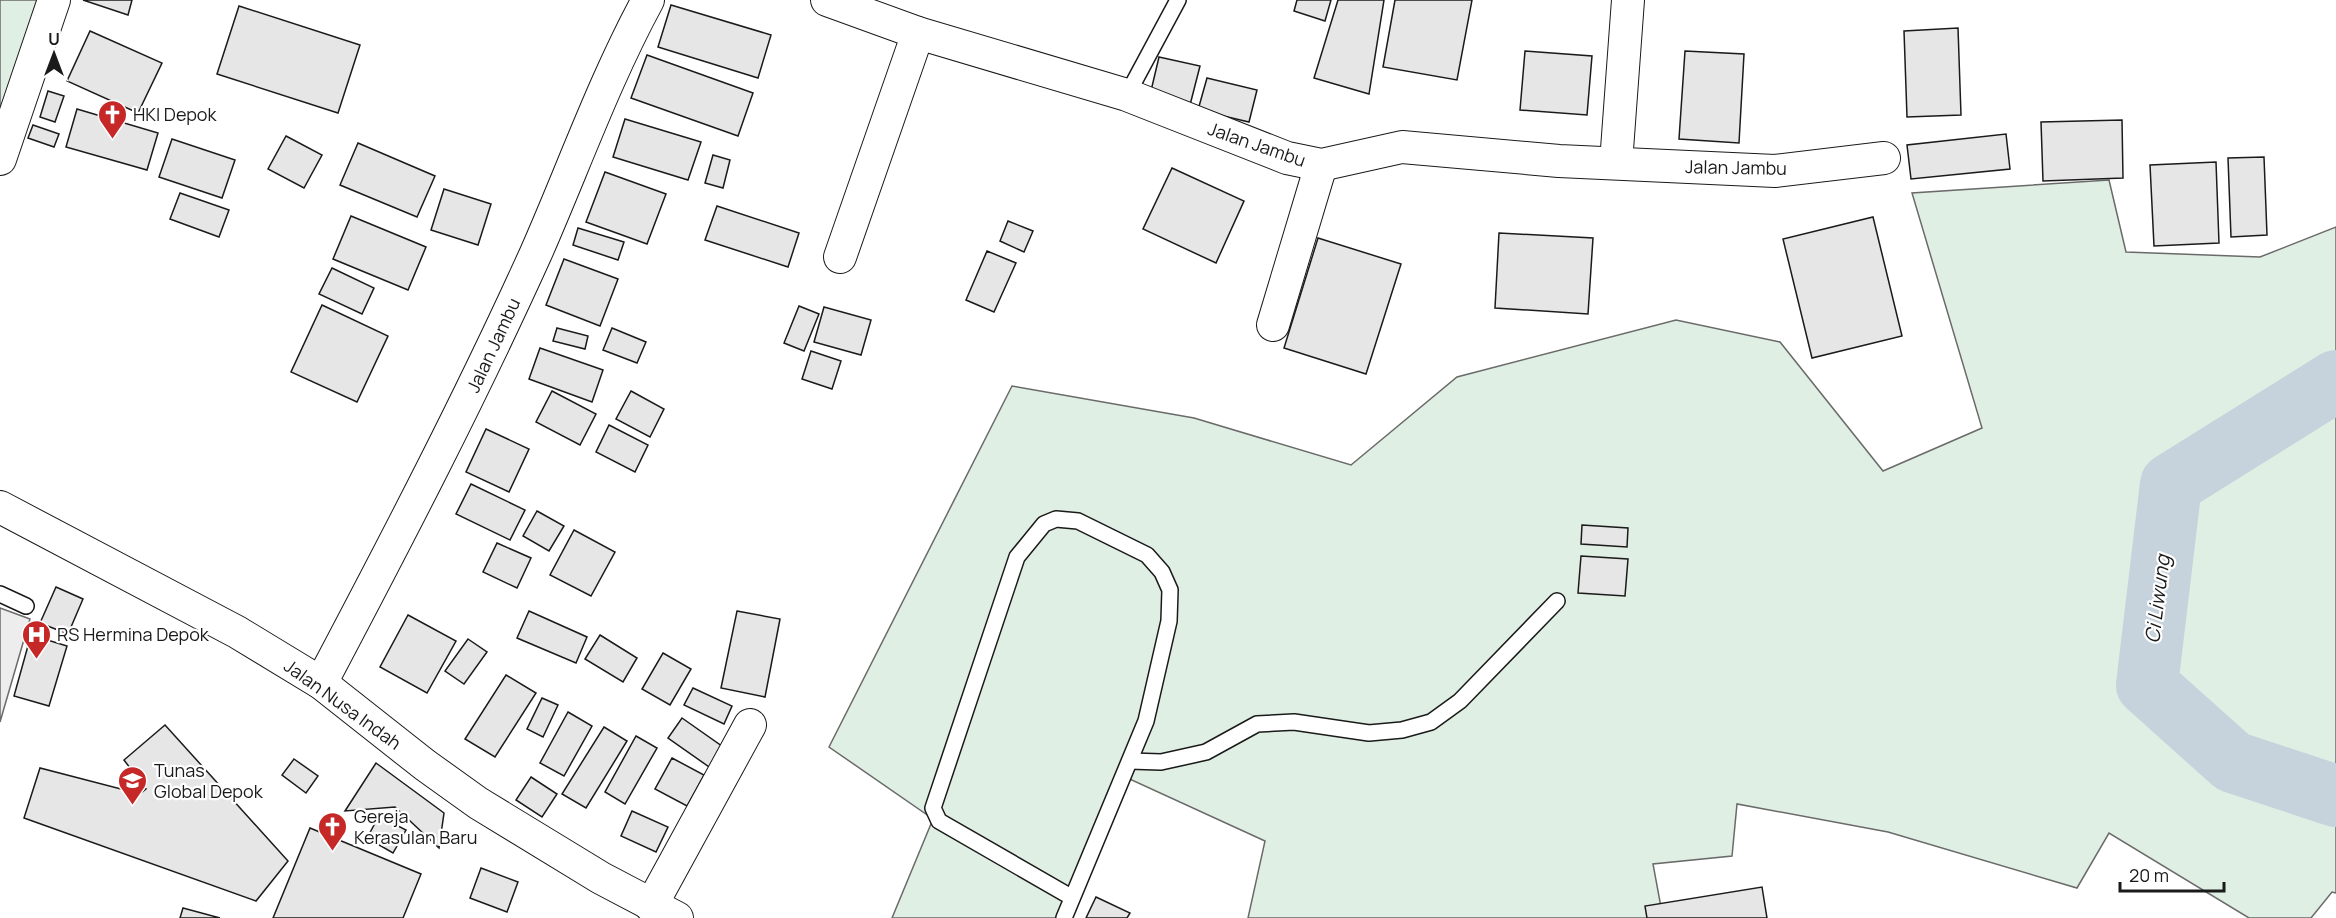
<svg xmlns="http://www.w3.org/2000/svg" width="2336" height="918" viewBox="0 0 2336 918" font-family="Manrope,sans-serif">
<rect width="100%" height="100%" fill="#fff"/>
<!-- green -->
<g fill="#e0efe3" stroke="#6a6a6a" stroke-width="1.5">
<polygon points="0,0 49,0 0,166"/>
<polygon points="2109,180 2126,252 2260,257 2336,227 2336,893 2332,892 2311,918 2249,918 2109,833 2077,888 1888,832 1737,804 1732,856 1653,864 1663,918 1248,918 1265,841 1121,775 1069,918 892,918 933,819 829,747 1012,386 1194,418 1351,465 1457,377 1676,320 1780,342 1883,471 1982,428 1912,193"/>
</g>
<!-- parking -->
<polygon fill="#ededed" stroke="#6a6a6a" stroke-width="1.5" points="0,608 30,619 0,722"/>
<g fill="none" stroke-linecap="round" stroke-linejoin="round">
<!-- river -->
<polyline stroke="#c6d2dc" stroke-width="62" points="2336,381 2171,484 2147,685 2233,762 2336,796"/>
</g>
<!-- building -->
<g fill="#e6e6e6" stroke="#1a1a1a" stroke-width="1.5">
<polygon points="83,0 132,0 128,15"/>
<polygon points="1297,0 1331,0 1325,21 1294,11"/>
<polygon points="1338,0 1384,0 1369,94 1314,78"/>
<polygon points="1395,0 1472,0 1457,80 1383,67"/>
<polygon points="671,5 771,35 758,78 658,47"/>
<polygon points="239,6 360,45 338,113 217,74"/>
<polygon points="1958,28 1961,115 1907,117 1904,31"/>
<polygon points="90,31 162,63 138,113 67,81"/>
<polygon points="1525,51 1592,56 1587,115 1520,110"/>
<polygon points="1685,51 1744,54 1739,143 1679,139"/>
<polygon points="647,55 753,93 738,136 631,98"/>
<polygon points="1159,57 1200,66 1190,105 1150,95"/>
<polygon points="1207,78 1257,90 1249,122 1198,110"/>
<polygon points="48,91 64,96 55,122 40,117"/>
<polygon points="77,109 158,133 147,170 66,147"/>
<polygon points="625,119 701,142 688,180 613,157"/>
<polygon points="2122,120 2123,178 2043,181 2041,122"/>
<polygon points="33,125 59,134 54,147 28,138"/>
<polygon points="2006,134 2010,169 1911,179 1907,145"/>
<polygon points="286,136 322,155 304,188 268,169"/>
<polygon points="172,139 235,160 222,198 159,177"/>
<polygon points="358,143 435,176 417,217 340,185"/>
<polygon points="713,155 730,160 723,188 705,183"/>
<polygon points="2264,157 2267,235 2231,237 2228,158"/>
<polygon points="2216,162 2219,243 2154,246 2150,165"/>
<polygon points="1172,168 1244,201 1216,263 1143,229"/>
<polygon points="605,172 666,194 647,244 586,222"/>
<polygon points="444,189 491,204 478,245 431,230"/>
<polygon points="180,193 229,210 219,237 170,219"/>
<polygon points="717,206 799,233 788,267 705,240"/>
<polygon points="351,216 426,247 408,290 333,259"/>
<polygon points="1873,217 1902,336 1812,358 1783,239"/>
<polygon points="1008,221 1033,231 1024,252 1000,241"/>
<polygon points="578,228 624,242 618,260 573,245"/>
<polygon points="1499,233 1593,238 1588,314 1495,308"/>
<polygon points="1318,238 1401,264 1366,374 1284,348"/>
<polygon points="987,251 1016,263 994,312 966,300"/>
<polygon points="564,259 618,279 600,326 546,305"/>
<polygon points="332,268 374,288 362,314 319,294"/>
<polygon points="322,305 388,336 357,402 291,372"/>
<polygon points="799,306 819,314 804,351 784,343"/>
<polygon points="824,307 871,320 861,355 814,342"/>
<polygon points="557,328 588,336 585,349 553,341"/>
<polygon points="612,328 646,342 637,363 603,350"/>
<polygon points="540,348 603,370 592,402 529,379"/>
<polygon points="811,351 841,361 832,389 802,379"/>
<polygon points="552,391 596,414 580,445 536,422"/>
<polygon points="631,391 664,409 650,437 616,419"/>
<polygon points="609,425 648,445 635,472 596,452"/>
<polygon points="486,429 529,449 509,492 466,472"/>
<polygon points="471,484 525,510 510,540 456,514"/>
<polygon points="537,511 564,526 549,551 523,536"/>
<polygon points="1582,525 1628,528 1627,547 1581,544"/>
<polygon points="574,530 615,552 591,596 550,575"/>
<polygon points="497,543 531,558 517,588 483,572"/>
<polygon points="1581,556 1628,559 1625,596 1578,593"/>
<polygon points="56,587 83,599 68,634 40,623"/>
<polygon points="529,611 587,637 576,663 517,638"/>
<polygon points="737,611 780,619 765,697 721,688"/>
<polygon points="408,615 456,641 427,693 380,667"/>
<polygon points="31,635 67,646 49,706 14,696"/>
<polygon points="600,635 637,658 623,682 585,659"/>
<polygon points="468,639 487,652 464,684 445,671"/>
<polygon points="663,653 691,669 670,705 642,689"/>
<polygon points="506,675 536,693 495,757 465,739"/>
<polygon points="693,688 732,706 724,724 684,705"/>
<polygon points="542,698 558,705 543,737 527,729"/>
<polygon points="568,712 592,726 564,776 540,763"/>
<polygon points="682,718 726,749 712,769 668,738"/>
<polygon points="165,725 288,861 256,901 24,818 40,768 140,794 146,789 124,760"/>
<polygon points="604,727 627,741 586,808 562,794"/>
<polygon points="636,736 657,748 625,804 605,792"/>
<polygon points="672,758 704,775 687,806 655,789"/>
<polygon points="294,759 318,776 306,793 282,775"/>
<polygon points="376,763 444,813 439,848 395,807 345,811"/>
<polygon points="531,777 557,794 542,817 516,800"/>
<polygon points="632,811 668,827 656,852 621,836"/>
<polygon points="379,816 406,830 393,853 367,838"/>
<polygon points="310,828 421,874 403,918 273,918"/>
<polygon points="481,868 518,882 507,912 470,898"/>
<polygon points="1762,887 1767,918 1647,918 1645,906"/>
<polygon points="1096,897 1130,913 1127,918 1086,918"/>
<polygon points="183,908 220,918 180,918"/>
</g>
<g fill="none" stroke-linecap="round" stroke-linejoin="round">
<defs>
<g id="lane">
<polyline points="1127,95 1178,0"/>
<polyline points="0,594 26,606"/>
<polyline points="1130,761 1161,762 1206,752 1257,724 1294,722 1369,733 1402,730 1431,722 1460,701 1557,601"/>
<polyline points="1064,918 1146,721 1169,621 1170,590 1162,572 1147,555 1078,521 1056,519 1044,524 1017,557 933,808 939,821 1071,897"/>
</g>
<g id="street">
<polyline points="827,0 918,33 1127,95 1287,158 1321,165 1402,147 1559,161 1775,171 1884,158"/>
<polyline points="0,159 54,0"/>
<polyline points="1616,163 1628,0"/>
<polyline points="840,257 918,33"/>
<polyline points="1273,325 1321,165"/>
<polyline points="0,507 237,632 321,683 425,765 478,803 601,878 677,918"/>
<path d="M321,683C396,541 470,399 536,253C573,169 604,81 648,0"/>
<polyline points="651,906 750,725"/>
</g>
</defs>
<!-- lane casing -->
<use href="#lane" stroke="#1a1a1a" stroke-width="18"/>
<!-- street casing -->
<use href="#street" stroke="#1a1a1a" stroke-width="34"/>
<!-- lane -->
<use href="#lane" stroke="#fff" stroke-width="15"/>
<!-- street -->
<use href="#street" stroke="#fff" stroke-width="32"/>
</g>
<!-- icons -->
<defs>
<symbol id="church-pin" viewBox="-11 -11 22 30"><path d="M0 17L-7.5 6A9.5 9.5 0 1 1 7.5 6Z" fill="#c62828" stroke="#fff"/><path d="M-1.2-6h2.4v3.5h3.3v2.4h-3.3V6h-2.4V-.1h-3.3v-2.4h3.3Z" fill="#fff"/></symbol>
<symbol id="hospital-pin" viewBox="-11 -11 22 30"><path d="M0 17L-7.5 6A9.5 9.5 0 1 1 7.5 6Z" fill="#c62828" stroke="#fff"/><path d="M-5-5h3v3.5h4V-5h3V5h-3V1.5h-4V5h-3Z" fill="#fff"/></symbol>
<symbol id="school-pin" viewBox="-11 -11 22 30"><path d="M0 17L-7.5 6A9.5 9.5 0 1 1 7.5 6Z" fill="#c62828" stroke="#fff"/><path d="M0-5L7-2L0 1L-7-2ZM-4 1L0 2.5L4 1V4Q0 6-4 4Z" fill="#fff"/></symbol>
</defs>
<g fill-rule="evenodd">
<use href="#church-pin" x="96" y="98" width="33" height="45"/>
<use href="#hospital-pin" x="20" y="618" width="33" height="45"/>
<use href="#school-pin" x="116" y="764" width="33" height="45"/>
<use href="#church-pin" x="316" y="810" width="33" height="45"/>
</g>
<g text-anchor="middle" dominant-baseline="central" stroke-width="4.5" stroke-linejoin="round" paint-order="stroke">
<!-- poi labels -->
<g font-size="18" fill="#1a1a1a" stroke="#fff" text-anchor="start">
<text x="133" y="114">HKI Depok</text>
<text x="57" y="634">RS Hermina Depok</text>
<text x="154" y="770">Tunas<tspan x="154" dy="21">Global Depok</tspan></text>
<text x="354" y="816">Gereja<tspan x="354" dy="21">Kerasulan Baru</tspan></text>
</g>
<!-- street labels -->
<g font-size="18" fill="#1a1a1a" stroke="#fff">
<text transform="translate(1257 144) rotate(19)">Jalan Jambu</text>
<text transform="translate(1736 167) rotate(1)">Jalan Jambu</text>
<text transform="translate(493 345) rotate(-65)">Jalan Jambu</text>
<text transform="translate(343 704) rotate(36)">Jalan Nusa Indah</text>
</g>
<!-- water labels -->
<g font-size="20" font-style="italic" fill="#1a1a1a" stroke="#fff">
<text transform="translate(2157 599) rotate(-83)">Ci Liwung</text>
</g>
</g>
<!-- north arrow -->
<g transform="translate(54 54)" stroke="#ffffff" stroke-width="4.5" paint-order="stroke">
<path d="M0-4.5L10 22L0 15L-10 22Z" fill="#1a1a1a"/>
<text y="-9" font-size="16" font-weight="bold" text-anchor="middle" fill="#1a1a1a">U</text>
</g>
<!-- scale -->
<path d="M2120 882v9h104v-9" fill="none" stroke="#1a1a1a" stroke-width="3"/>
<text x="2129" y="882" font-size="18" fill="#1a1a1a" stroke="#ffffff" stroke-width="4.5" paint-order="stroke">20 m</text>
</svg>
